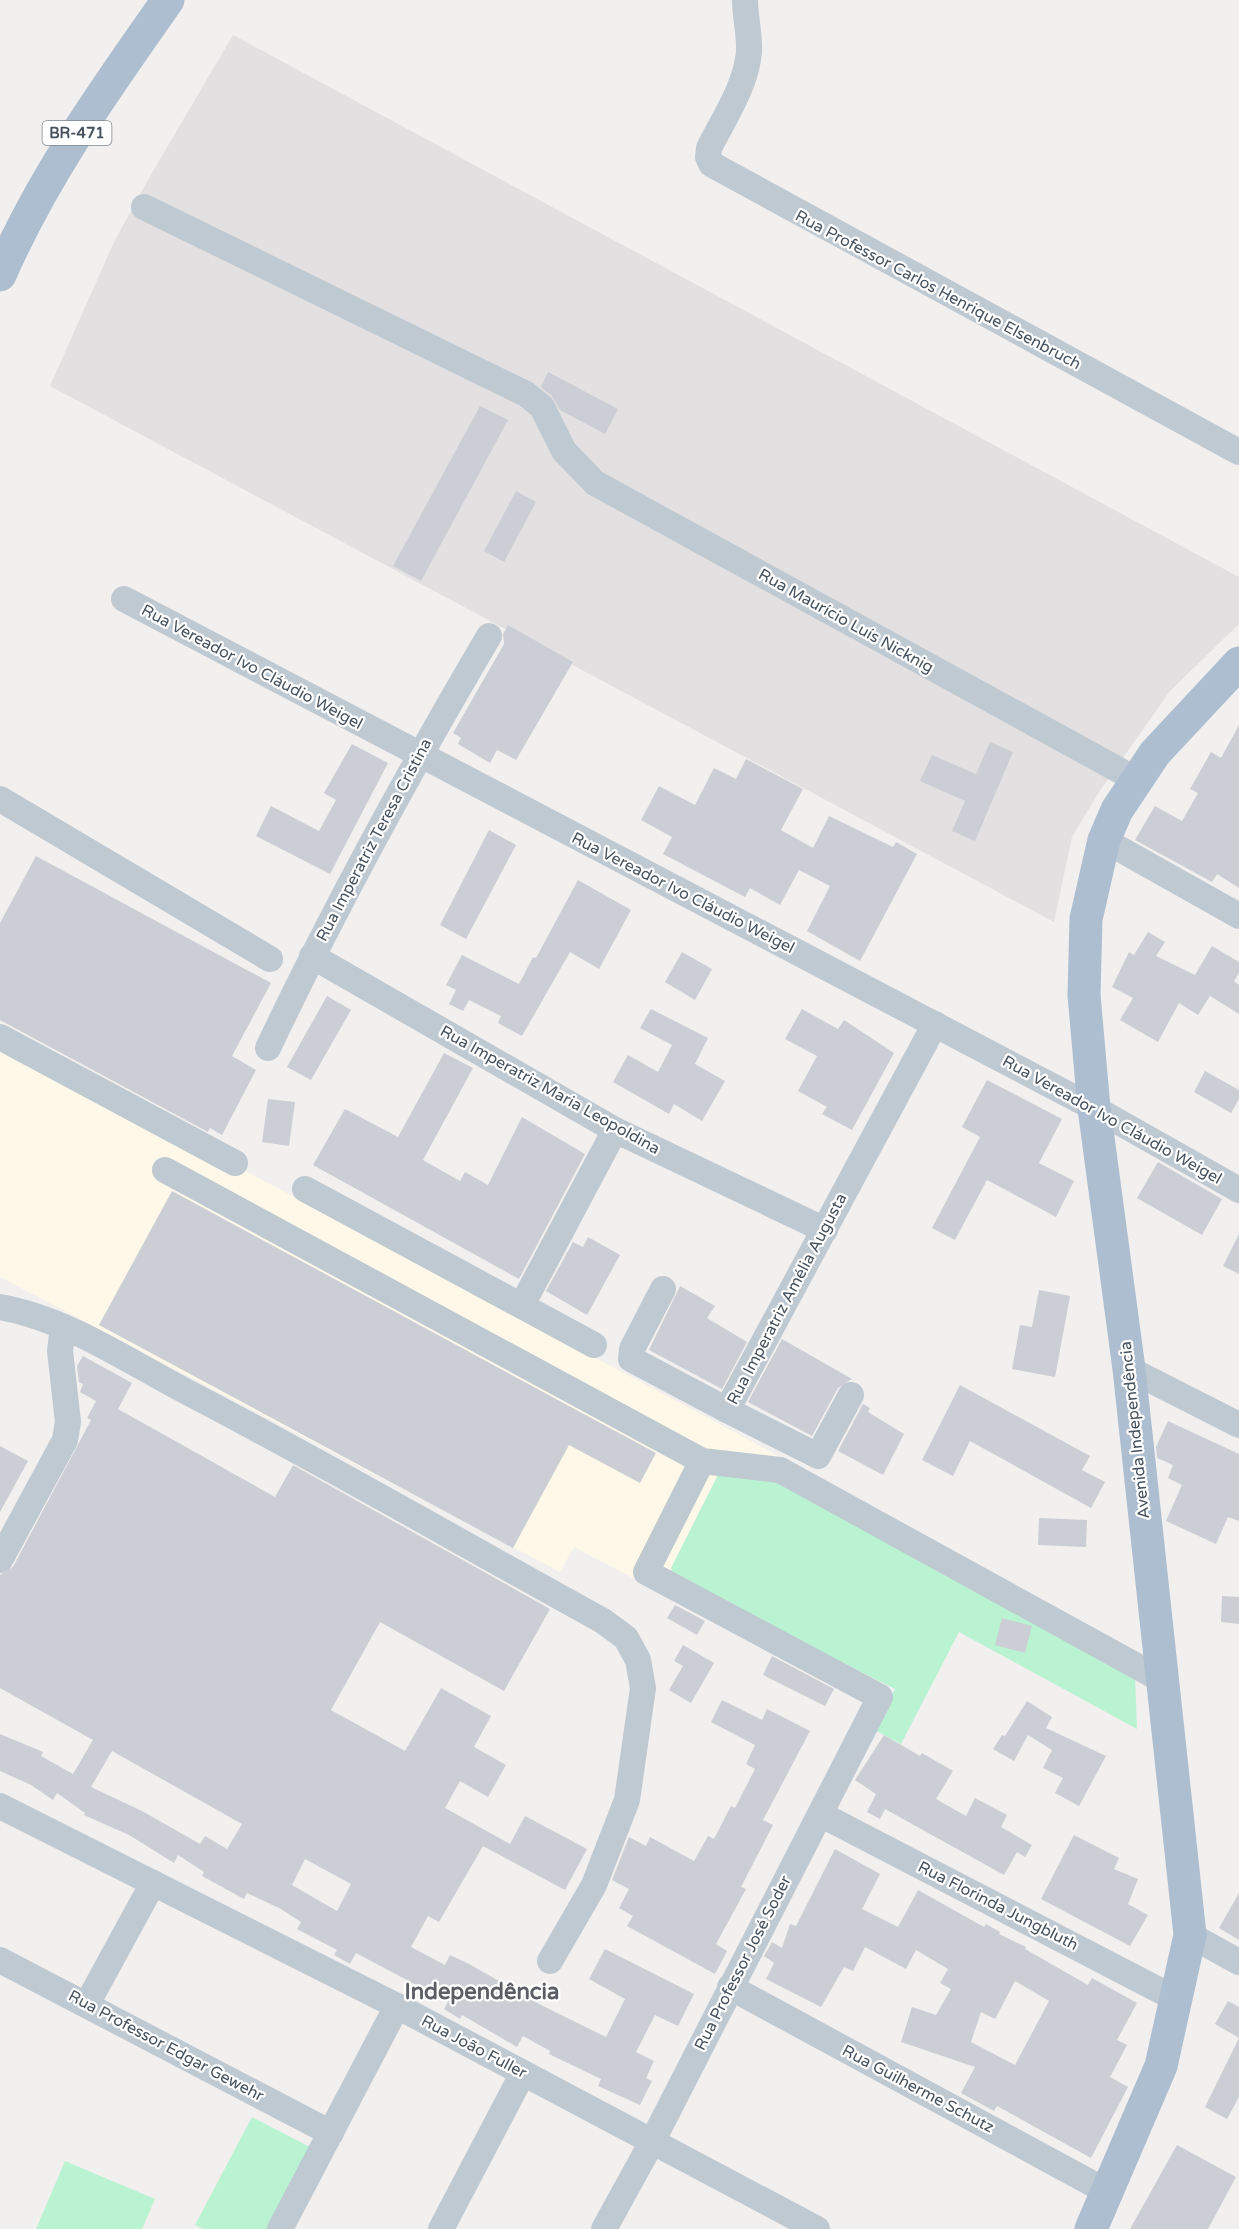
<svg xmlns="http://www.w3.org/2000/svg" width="1239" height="2229" viewBox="0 0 1239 2229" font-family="'Varela Round',sans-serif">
<rect width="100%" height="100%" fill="#f2efef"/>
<!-- commercial -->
<polygon fill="#fdf8e8" points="0,1040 727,1428 1130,1649 718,1475 659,1592 574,1547 560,1572 0,1277"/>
<!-- education -->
<polygon fill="#e3e0e1" points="233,35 1239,577 1239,624 1170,691 1099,792 1072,837 1054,922 50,386 114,242 149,178"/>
<!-- green -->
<g fill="#baf3d2">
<polygon points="718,1475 775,1476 1135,1676 1137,1729 959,1632 901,1744 875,1730 895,1689 676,1579 671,1568"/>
<polygon points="252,2117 310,2147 267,2229 203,2229 195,2225"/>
<polygon points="65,2161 155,2199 142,2229 36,2229"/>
</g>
<!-- building -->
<g fill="#cbced4" fill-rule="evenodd">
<polygon points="548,372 618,409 605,434 560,410 552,396 541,387"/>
<polygon points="480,406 508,420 421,581 393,566"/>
<polygon points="516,491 536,502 504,562 484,551"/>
<polygon points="508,625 573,662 516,760 497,750 490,763 458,744 461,738 453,733 504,644 503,634"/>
<polygon points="1239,725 1239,888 1217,874 1212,882 1135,840 1155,806 1182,821 1198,793 1190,789 1211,752 1221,758"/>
<polygon points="990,742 1013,752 975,841 952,831 965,801 920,781 932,755 976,774"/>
<polygon points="352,744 388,763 330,874 256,836 271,806 319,831 336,800 324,793"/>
<polygon points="746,759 803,789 781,830 813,848 829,816 893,847 896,842 917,854 860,961 807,931 830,886 799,870 780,905 750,888 745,897 663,854 672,837 641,820 659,786 695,805 714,768 736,779"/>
<polygon points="489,830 516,845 466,939 440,925"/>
<polygon points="36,856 271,983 232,1056 256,1070 222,1135 210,1128 208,1132 0,1020 0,923"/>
<polygon points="578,880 631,910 599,969 570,952 522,1036 498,1023 501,1016 469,1000 463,1011 449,1004 456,990 446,985 462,955 519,984 533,957 536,958"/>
<polygon points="1148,932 1165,942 1156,956 1195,975 1212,946 1239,962 1239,973 1234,981 1239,985 1239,1014 1210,996 1198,1015 1179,1003 1158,1042 1120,1020 1133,998 1112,987 1129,952 1134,955"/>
<polygon points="682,952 712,969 695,1000 665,982"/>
<polygon points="327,996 351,1010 311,1080 287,1067"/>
<polygon points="651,1009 708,1038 695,1064 725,1081 702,1121 674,1104 669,1114 613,1082 628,1055 658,1072 672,1045 640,1028"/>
<polygon points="802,1009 838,1029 844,1020 894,1053 852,1130 822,1114 827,1107 798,1091 817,1056 785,1039"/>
<polygon points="444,1053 473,1068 423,1160 460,1181 465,1172 488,1185 522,1117 585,1154 519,1279 313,1165 345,1109 398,1137"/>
<polygon points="1205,1071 1239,1090 1239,1099 1231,1113 1194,1092"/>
<polygon points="987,1080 1062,1119 1039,1163 1074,1181 1056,1217 987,1180 955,1240 932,1228 980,1137 962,1127"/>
<polygon points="268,1099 295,1102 289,1146 262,1142"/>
<polygon points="1158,1162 1222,1199 1202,1235 1137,1198"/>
<polygon points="172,1191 656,1453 640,1483 569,1445 513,1548 99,1325"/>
<polygon points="1239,1234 1239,1274 1223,1266"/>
<polygon points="588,1237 620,1255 587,1315 546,1291 573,1242 583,1247"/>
<polygon points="680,1286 715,1306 707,1318 747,1342 722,1389 649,1350"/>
<polygon points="1039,1290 1070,1296 1055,1377 1012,1369 1020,1325 1032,1327"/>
<polygon points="782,1339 852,1379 838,1388 812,1436 748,1402"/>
<path d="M83,1356L132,1383L118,1409L275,1497L293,1465L550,1609L504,1691L380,1622L331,1710L405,1751L441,1688L491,1716L474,1747L506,1765L488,1797L460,1781L445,1808L510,1844L525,1816L587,1849L565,1890L483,1846L439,1922L428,1916L411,1947L445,1965L450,1955L469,1964L543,2006L606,2037L625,1999L589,1979L605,1949L694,1994L678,2026L655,2015L636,2052L654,2061L646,2078L652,2081L640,2105L598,2086L601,2079L549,2054L550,2051L523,2036L517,2047L462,2015L460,2019L444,2009L448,2002L356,1953L350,1964L334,1955L337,1950L297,1929L301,1922L281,1909L247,1893L244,1899L202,1876L204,1872L178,1855L174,1863L129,1835L84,1815L85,1813L57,1793L53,1800L31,1785L0,1771V1734L43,1752L41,1756L73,1774L93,1740L0,1688V1575L13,1567L91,1420L87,1418L96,1401L80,1392L83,1384L79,1382L77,1366ZM112,1751L242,1824L227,1849L205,1836L200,1844L142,1811L91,1787ZM305,1859L351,1884L337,1911L292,1885Z"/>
<polygon points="960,1385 1090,1456 1082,1470 1105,1482 1091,1508 970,1441 953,1476 922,1460"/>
<polygon points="863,1404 870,1408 868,1412 904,1434 883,1475 838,1451"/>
<polygon points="1168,1421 1239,1454 1239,1521 1228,1517 1216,1544 1166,1521 1182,1485 1168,1478 1173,1465 1157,1458 1156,1447"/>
<polygon points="0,1446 28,1461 0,1512"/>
<polygon points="1039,1518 1087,1520 1086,1547 1038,1545"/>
<polygon points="1222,1596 1239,1597 1239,1624 1221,1622"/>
<polygon points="675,1605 705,1621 697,1635 667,1618"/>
<polygon points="1002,1618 1032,1626 1025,1653 995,1645"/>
<polygon points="683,1645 714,1663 691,1703 669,1690 683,1666 674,1661"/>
<polygon points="772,1656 834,1689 825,1706 763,1675"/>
<polygon points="722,1700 762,1720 767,1709 810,1731 763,1820 773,1825 741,1887 746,1889 716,1944 727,1951 715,1974 627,1926 633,1916 619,1908 629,1889 612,1880 629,1837 646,1846 650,1837 694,1861 708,1836 714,1839 731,1806 735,1808 755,1769 746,1764 755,1745 711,1722"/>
<polygon points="1027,1701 1052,1717 1046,1728 1106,1756 1079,1806 1055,1793 1063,1778 1043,1768 1052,1750 1028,1735 1014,1761 993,1749 1002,1735 1005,1736"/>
<polygon points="884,1735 920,1756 922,1753 953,1771 936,1799 966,1816 975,1798 1007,1815 1001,1827 1032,1845 1025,1857 1017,1852 1004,1875 885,1809 880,1819 867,1812 876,1794 855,1780"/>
<polygon points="1074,1835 1119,1858 1114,1869 1138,1879 1128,1904 1148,1915 1130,1946 1041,1899"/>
<path d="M835,1849L880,1874L862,1909L898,1927L918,1890L984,1927L986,1924L1000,1932L999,1934L1026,1947L1025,1949L1088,1985L1092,1978L1137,2003L1117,2040L1127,2045L1110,2077L1128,2087L1091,2158L997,2106L994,2111L961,2093L975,2067L901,2042L912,2007L936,2015L951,1989L940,1983L948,1969L916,1950L906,1969L865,1947L853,1971L844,1967L821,2007L766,1979L774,1963L764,1956L772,1942L782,1948L790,1924L796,1926ZM1015,1981L1049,2001L1015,2065L971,2042L981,2012L995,2019Z"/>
<polygon points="1239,1893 1239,1940 1219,1928"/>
<polygon points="1228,2001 1239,2007 1239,2038 1215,2024"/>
<polygon points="1239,2038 1239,2097 1227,2119 1205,2107"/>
<polygon points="1177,2145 1236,2177 1208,2229 1130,2229"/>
</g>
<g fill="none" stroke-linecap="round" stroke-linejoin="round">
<!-- minor -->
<g stroke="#bfc9d2" stroke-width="26">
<path d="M745,0C745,17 750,35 749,52C746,86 724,118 709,148L708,157L711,164L1239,452"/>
<polyline points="144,207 526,394 542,407 564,451 595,483 1137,780"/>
<polyline points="124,599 1094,1108 1239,1190"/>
<polyline points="0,799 270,959"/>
<polyline points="1104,840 1239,916"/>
<polyline points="312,956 615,1130 825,1230"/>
<polyline points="0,1037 235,1163"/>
<path d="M268,1048C335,907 410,770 489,636"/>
<polyline points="165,1170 702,1461 780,1470 1162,1680"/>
<polyline points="305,1189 594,1345"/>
<polyline points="663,1289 632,1349 631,1359 727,1410 935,1024"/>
<polyline points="522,1305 615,1130"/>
<path d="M0,1307C68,1319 129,1362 189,1393C329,1466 465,1545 603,1621L626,1638L638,1660L643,1688L627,1800L594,1885L550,1961"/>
<polyline points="1129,1369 1239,1425"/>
<polyline points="727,1410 818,1456 851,1395"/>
<polyline points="0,1560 65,1440 68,1422 60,1351 63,1327"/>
<polyline points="0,1806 397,2006 817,2229"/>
<polyline points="820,1814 1176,1999"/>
<polyline points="1190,1935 1239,1962"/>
<polyline points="0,1960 331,2133"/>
<polyline points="730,1987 1106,2191"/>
<polyline points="87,2004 153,1883"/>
<polyline points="280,2229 397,2006"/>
<polyline points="441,2229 523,2073"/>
<polyline points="604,2229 653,2140 880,1697 646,1572 702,1461"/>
</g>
<!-- major -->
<g stroke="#adbed0" stroke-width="33">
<path d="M0,275C43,176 106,88 168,0"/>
<polyline points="1091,2229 1161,2066 1190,1935 1129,1369 1094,1108 1084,995 1086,919 1104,840 1117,810 1155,753 1239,663"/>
</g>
</g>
<g text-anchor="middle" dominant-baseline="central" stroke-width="4.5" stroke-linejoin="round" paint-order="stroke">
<!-- shield labels -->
<rect fill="#fff" stroke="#7e868e" stroke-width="1.5" x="42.5" y="121" width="69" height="24" rx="4.5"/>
<g font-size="15" font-weight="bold" fill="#46525e">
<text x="77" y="133">BR-471</text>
</g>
<!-- street labels -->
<g font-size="16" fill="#46525e" stroke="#fff">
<text transform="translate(938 290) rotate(28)">Rua Professor Carlos Henrique Elsenbruch</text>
<text transform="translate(846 621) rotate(29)">Rua Maurício Luís Nicknig</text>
<text transform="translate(252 667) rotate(28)">Rua Vereador Ivo Cláudio Weigel</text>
<text transform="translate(374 840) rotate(-62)">Rua Imperatriz Teresa Cristina</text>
<text transform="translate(683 893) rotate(27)">Rua Vereador Ivo Cláudio Weigel</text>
<text transform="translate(550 1090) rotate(29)">Rua Imperatriz Maria Leopoldina</text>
<text transform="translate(1112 1120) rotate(29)">Rua Vereador Ivo Cláudio Weigel</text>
<text transform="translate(787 1299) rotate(-62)">Rua Imperatriz Amélia Augusta</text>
<text transform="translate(1135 1430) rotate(-96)">Avenida Independência</text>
<text transform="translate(998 1906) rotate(27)">Rua Florinda Jungbluth</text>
<text transform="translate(743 1963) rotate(-63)">Rua Professor José Soder</text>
<text transform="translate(166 2046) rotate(28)">Rua Professor Edgar Gewehr</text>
<text transform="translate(474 2047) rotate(28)">Rua João Fuller</text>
<text transform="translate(918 2089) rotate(28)">Rua Guilherme Schutz</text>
</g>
<!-- district labels -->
<g font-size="22" font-weight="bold" fill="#5b5f65" stroke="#fff">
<text x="482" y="1992">Independência</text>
</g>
</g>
</svg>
